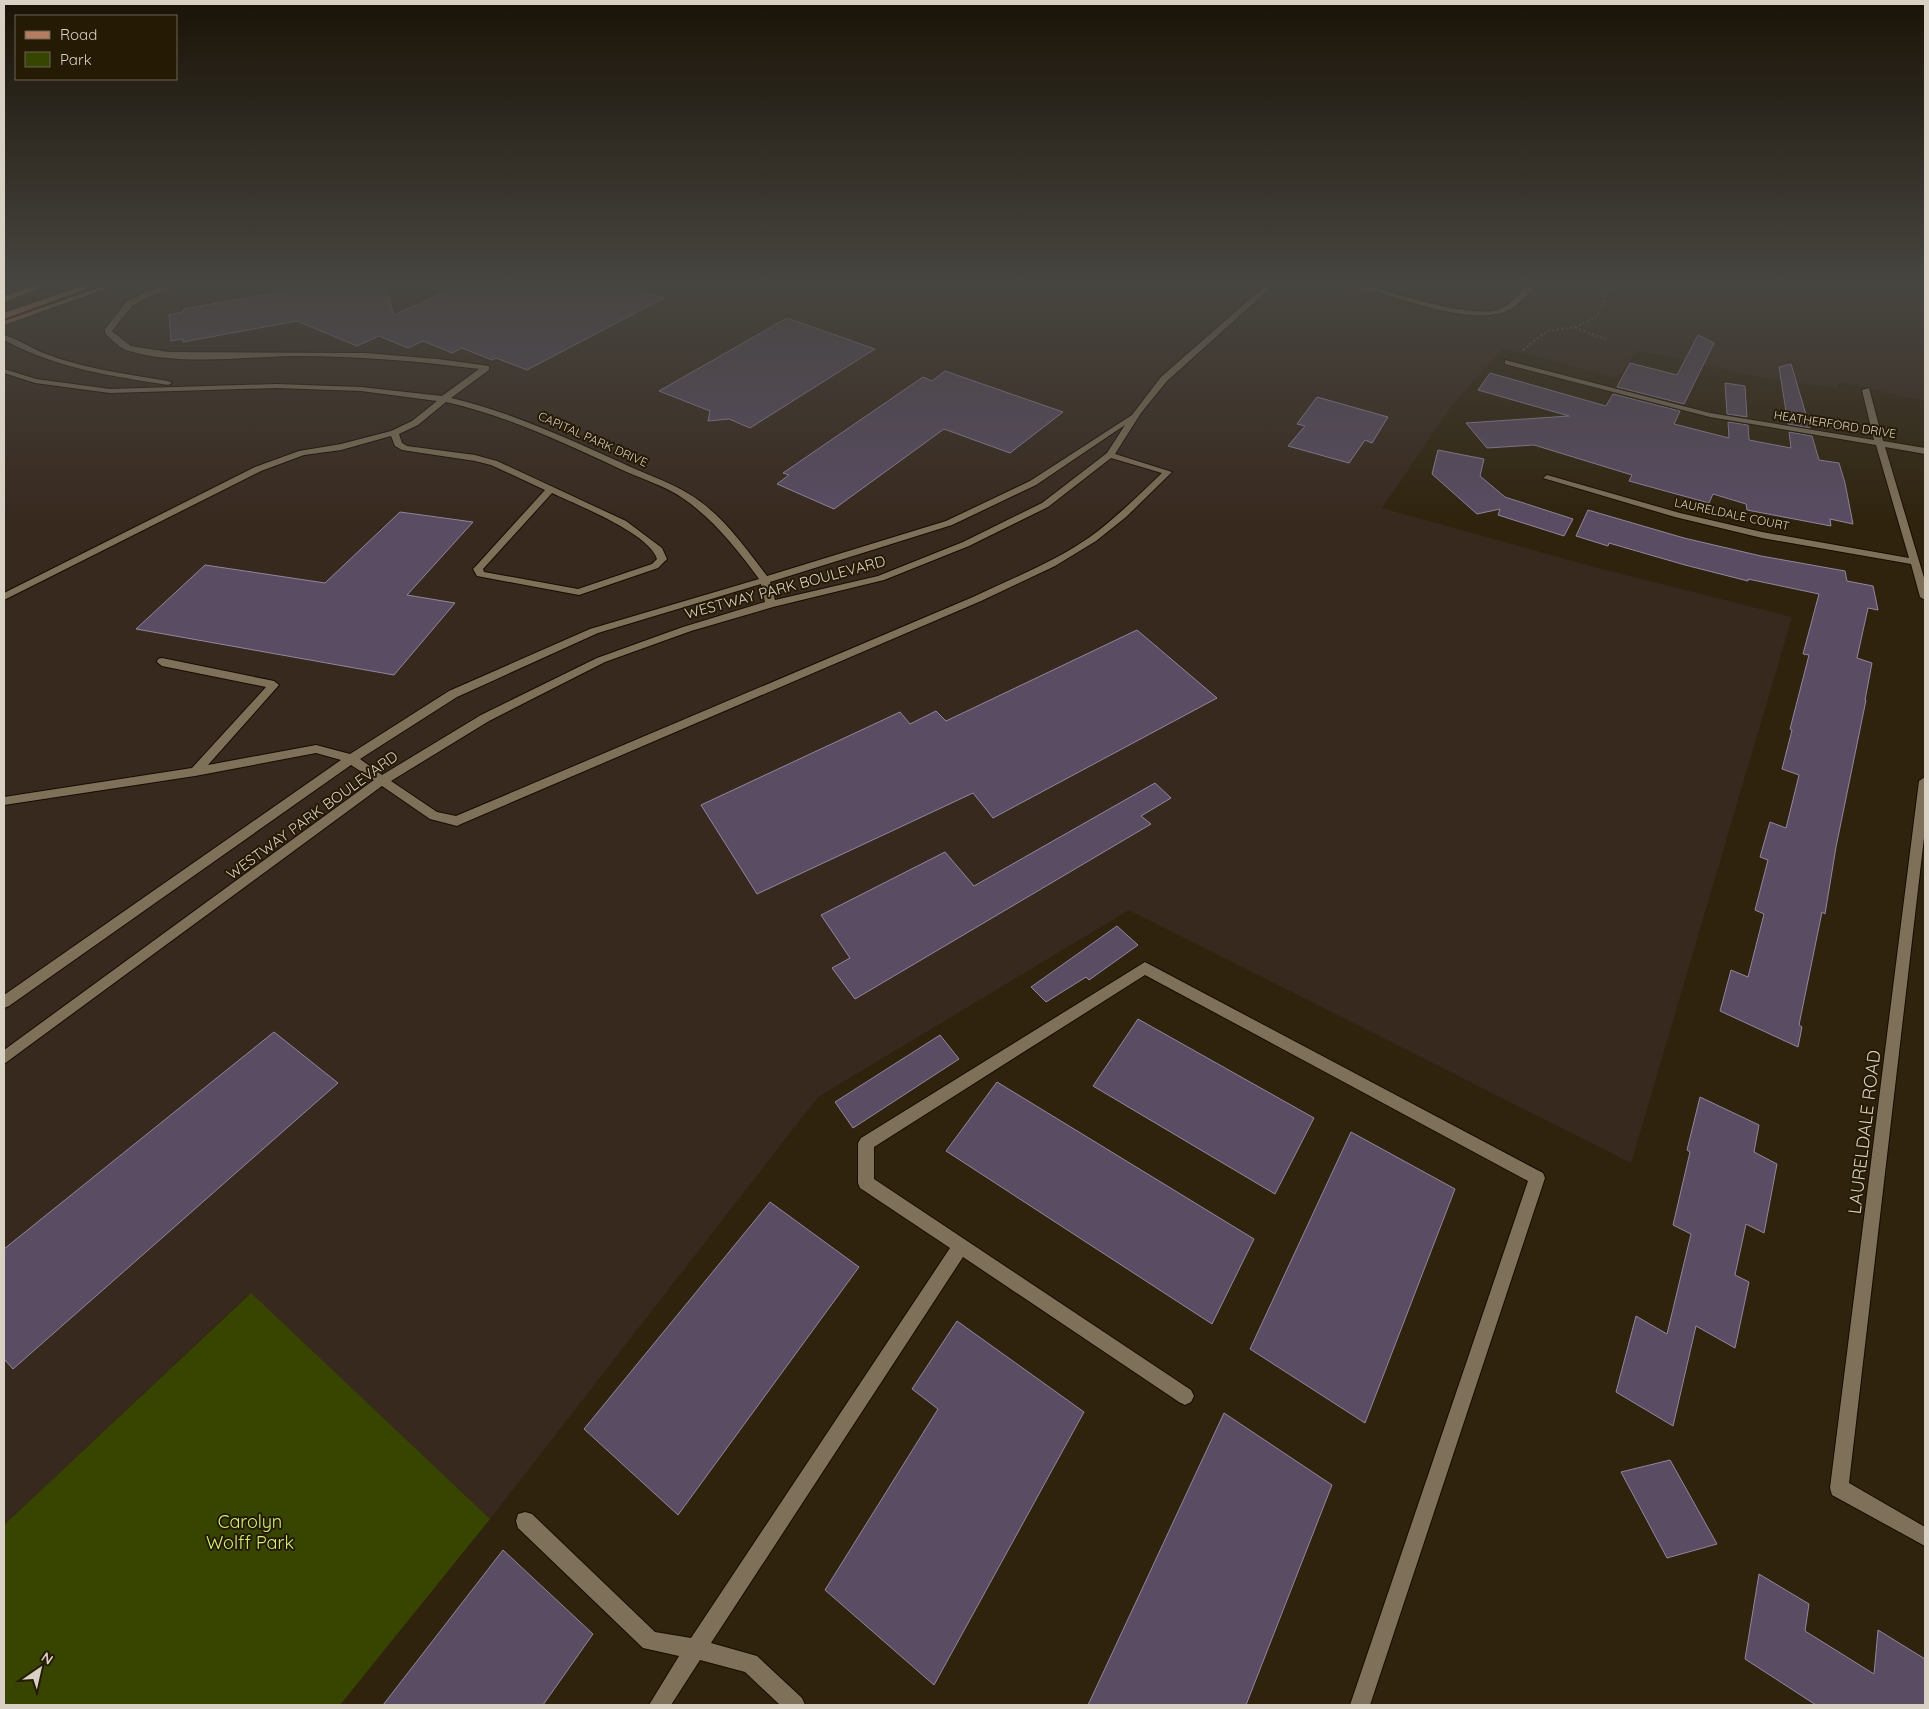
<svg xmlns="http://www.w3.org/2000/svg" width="1929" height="1709" viewBox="0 0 1929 1709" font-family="Quicksand,sans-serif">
<rect width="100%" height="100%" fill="#2f230d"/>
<!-- industrial -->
<polygon fill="#38291e" points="110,284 1925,284 1925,401 1839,382 1837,388 1776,380 1725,370 1658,354 1637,351 1617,378 1503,348 1450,408 1382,508 1598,568 1792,617 1631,1163 1129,910 818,1097 490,1519 250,1293 4,1525 4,323"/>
<!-- green -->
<polygon fill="#374501" points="251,1293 490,1519 340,1705 4,1705 4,1525"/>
<!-- building -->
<g fill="#594c63" stroke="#93869f">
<polygon points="290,284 384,284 394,315 463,284 622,284 664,298 527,370 496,358 492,360 462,348 452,353 423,341 408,348 379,336 357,346 297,321 183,342 183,339 171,341 169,315 183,312 184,309 290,290"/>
<polygon points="787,318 875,349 750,428 729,419 708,421 710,411 659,391"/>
<polygon points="1698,335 1714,343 1684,404 1617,387 1630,363 1677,375"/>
<polygon points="1791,364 1810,428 1788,424 1779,367"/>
<polygon points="945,371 1063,412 1010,453 944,429 834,509 777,484 789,475 783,473 923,377 932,381"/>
<polygon points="1490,373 1606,406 1613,394 1680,411 1674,424 1729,438 1728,422 1748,425 1749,440 1791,448 1789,432 1812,436 1819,460 1839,463 1845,483 1853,524 1830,519 1831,526 1747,510 1746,504 1713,494 1709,503 1629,481 1632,475 1534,445 1487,448 1466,423 1569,416 1478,390"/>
<polygon points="1725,383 1745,386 1747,417 1727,414"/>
<polygon points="1317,397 1388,417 1372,443 1365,440 1349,463 1288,446 1305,426 1297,424"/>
<polygon points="1438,450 1484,459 1480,476 1505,497 1573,519 1564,536 1498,515 1500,509 1477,514 1432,474"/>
<polygon points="1588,510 1684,538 1761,556 1845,571 1847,581 1873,586 1878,610 1868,608 1857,658 1872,663 1865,700 1866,700 1836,847 1825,914 1822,912 1799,1025 1802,1027 1798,1047 1720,1011 1731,970 1748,977 1764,914 1755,910 1768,860 1760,857 1770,822 1786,828 1799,775 1782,769 1792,730 1790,729 1809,655 1803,654 1819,594 1748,579 1748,581 1685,565 1609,543 1608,546 1576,536"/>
<polygon points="400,512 473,522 407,595 455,603 394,675 136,629 205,565 325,583"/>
<polygon points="1137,630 1217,698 993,818 973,793 757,894 701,805 900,712 910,724 936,711 946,721"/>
<polygon points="1155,783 1171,798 1141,816 1151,824 855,999 832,968 850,958 821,915 945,852 974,886"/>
<polygon points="1117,926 1138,945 1089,980 1086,977 1046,1002 1031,987"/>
<polygon points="1138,1019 1314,1118 1275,1194 1093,1086"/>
<polygon points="274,1032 338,1083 13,1369 4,1359 4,1249"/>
<polygon points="940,1035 959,1059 853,1128 835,1102"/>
<polygon points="997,1082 1254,1239 1212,1324 946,1151"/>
<polygon points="1700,1097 1759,1125 1754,1152 1777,1164 1764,1233 1746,1224 1735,1275 1749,1282 1735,1348 1696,1326 1673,1426 1616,1392 1636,1316 1667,1334 1691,1234 1673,1225 1690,1152 1687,1150"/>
<polygon points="1351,1132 1455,1189 1365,1423 1250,1349"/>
<polygon points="770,1202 859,1267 678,1515 584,1429"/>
<polygon points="957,1321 1084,1412 934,1685 825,1590 938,1409 912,1389"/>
<polygon points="1224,1413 1332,1485 1246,1705 1088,1705"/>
<polygon points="1670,1460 1717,1544 1667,1558 1621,1472"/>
<polygon points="503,1550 593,1634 543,1705 383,1705"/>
<polygon points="1759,1574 1809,1604 1805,1631 1874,1674 1878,1630 1925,1659 1925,1705 1816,1705 1745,1659"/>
</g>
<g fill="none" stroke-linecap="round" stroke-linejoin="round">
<defs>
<g id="minor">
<path d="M173,284H183L151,296L132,306L112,331L131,346L169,352L365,353L438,359L489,366V370L451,398C511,412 564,437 620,462C642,473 668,481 689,494C721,513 745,547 767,576L946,521L1030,481L1132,415L1161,377L1267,284H1275L1167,381L1141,413L1115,454L1172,472L1126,517L1096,541L1055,566L981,601L461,824L457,826L430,819L382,786L4,1064V1050L374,780L351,765L9,1006L4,1008V995L341,760L316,753L195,776L4,805V797L192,768L266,687L162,666L157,662L158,659L162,658L274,681L279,685L208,765L316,745L350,754L449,691L590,629L759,579C737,549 714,520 684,499C666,486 639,478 618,468C562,442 507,416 446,402L418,425L399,434L402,443L407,446L475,455L497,461L626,521L662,548L667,559L658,568L579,595L477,576L473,569L475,567L545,490L491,465L475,461L402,450L395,446L391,436L341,450L304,455L261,471L4,600V593L255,467L299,451L341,444L391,431L412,421L437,401L361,391L276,388L110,393L35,383L4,373V369L36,379L110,389L276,384L361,387L442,396L479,369C417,361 355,356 293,356C240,357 181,366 129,351C119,348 112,340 105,333V329L126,302L145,292ZM1125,425L1107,453L1042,503L963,542L878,576L775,600L770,582L952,525L1036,485ZM1111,458L1162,473C1139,495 1116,518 1090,537C1054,562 1013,578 973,597L456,816L437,812L391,781L489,721L605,662L691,631L773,607L884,580L969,546L1048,507ZM552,493C577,505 649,533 657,559L652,564L578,589L484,572L483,569ZM761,584L765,602L683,627L597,658L481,715L382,775L360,759L457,697L598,633Z"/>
<path d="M1350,284H1361C1393,292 1470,320 1500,309C1512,304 1520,292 1529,284H1537C1527,295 1515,310 1501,313C1466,322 1414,303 1380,293C1370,291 1358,289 1350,284Z"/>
<path d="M4,335C19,339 32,349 46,354C85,369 127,374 168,381L172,383L168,385C111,376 55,368 4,340Z"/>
<polygon points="1505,360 1710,413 1874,440 1862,390 1869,388 1883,441 1925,448 1925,454 1885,447 1925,581 1925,600 1920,597 1911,564 1762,538 1675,517 1543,478 1547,475 1680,513 1762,532 1909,558 1876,445 1710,417 1505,364"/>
<polygon points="1925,777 1925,829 1849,1483 1925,1527 1925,1546 1832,1495 1830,1488 1919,781"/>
<polygon points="1145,962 1543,1173 1545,1178 1370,1705 1350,1705 1528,1181 1145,975 874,1147 874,1179 1191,1390 1194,1396 1191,1402 1185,1405 1179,1402 963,1257 711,1643 757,1656 802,1698 805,1705 780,1705 745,1672 700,1660 671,1705 649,1705 679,1656 643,1648 518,1528 516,1521 518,1514 525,1512 532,1514 655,1632 691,1638 950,1248 860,1188 858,1183 858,1143 861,1138"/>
</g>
<polygon id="major" points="109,284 119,284 4,325 4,321"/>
<g id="highway">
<polygon points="39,284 50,284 4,302 4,296"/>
<polygon points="88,284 99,284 4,319 4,313"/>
</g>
</defs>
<!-- minor casing -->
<use href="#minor" stroke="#170c00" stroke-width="2"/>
<!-- major casing -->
<use href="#major" stroke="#170c00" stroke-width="2"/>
<!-- highway casing -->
<use href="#highway" stroke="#170c00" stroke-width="1"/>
<!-- path -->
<g stroke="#6b614e" stroke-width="2" stroke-dasharray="2 2.5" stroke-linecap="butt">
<polyline points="1575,328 1606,339"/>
<polyline points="1523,350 1547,331 1575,327 1597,316 1611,284"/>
</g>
<!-- minor -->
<use href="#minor" fill="#7f7159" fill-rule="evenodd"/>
<!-- major -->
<use href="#major" fill="#b47c61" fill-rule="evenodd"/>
<!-- highway -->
<use href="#highway" fill="#d78367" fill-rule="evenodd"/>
</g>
<!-- sky -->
<linearGradient id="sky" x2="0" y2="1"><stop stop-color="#1a1307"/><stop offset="0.54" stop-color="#474540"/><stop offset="1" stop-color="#474540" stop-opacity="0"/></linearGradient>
<rect width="1929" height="523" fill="url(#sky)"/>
<g text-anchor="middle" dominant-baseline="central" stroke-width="4" stroke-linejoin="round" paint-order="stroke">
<!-- far-street labels -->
<g font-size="12" fill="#d9d1c4" stroke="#251a04">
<text transform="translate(1835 424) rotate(9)">HEATHERFORD DRIVE</text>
<text transform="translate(593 439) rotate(24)">CAPITAL PARK DRIVE</text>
<text transform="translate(1732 514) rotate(12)">LAURELDALE COURT</text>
</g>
<!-- street labels -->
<g font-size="15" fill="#d9d1c4" stroke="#251a04">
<text transform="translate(785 587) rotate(-15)">WESTWAY PARK BOULEVARD</text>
<text transform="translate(312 815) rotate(-36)">WESTWAY PARK BOULEVARD</text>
</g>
<!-- near-street labels -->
<g font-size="18" fill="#d9d1c4" stroke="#251a04">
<text transform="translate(1864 1132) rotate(-83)">LAURELDALE ROAD</text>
</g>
<!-- near-park labels -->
<g font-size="18" fill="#d0f176" stroke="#251a04">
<text x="250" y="1521">Carolyn<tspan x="250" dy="21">Wolff Park</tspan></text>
</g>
</g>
<!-- border -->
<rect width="1929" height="1709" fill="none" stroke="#d9d1c4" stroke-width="10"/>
<!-- legend -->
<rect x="15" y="15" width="162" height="65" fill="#251a04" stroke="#6d6351"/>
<rect x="25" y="31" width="25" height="8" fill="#b47c61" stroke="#6d6351"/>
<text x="60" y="40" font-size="15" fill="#d9d1c4">Road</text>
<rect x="25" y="52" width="25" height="15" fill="#374501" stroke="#6d6351"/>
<text x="60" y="65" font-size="15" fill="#d9d1c4">Park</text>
<!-- north arrow -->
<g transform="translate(40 1669) rotate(34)" stroke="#251a04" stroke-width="4" paint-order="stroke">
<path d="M0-4L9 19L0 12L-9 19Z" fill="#d9d1c4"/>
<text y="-8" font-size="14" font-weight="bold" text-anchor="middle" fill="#d9d1c4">N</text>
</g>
</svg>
